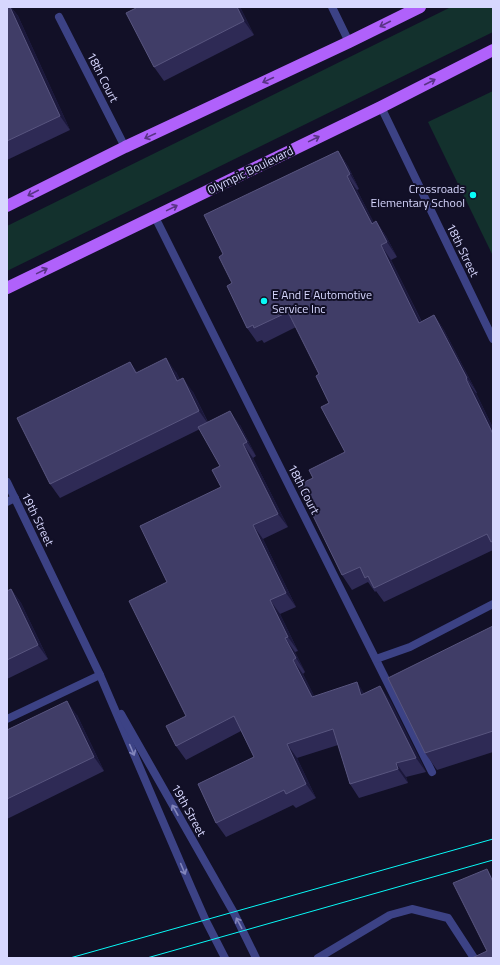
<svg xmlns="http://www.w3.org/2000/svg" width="500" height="965" viewBox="0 0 500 965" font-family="'Titillium Web',sans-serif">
<rect width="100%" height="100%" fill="#121027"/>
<!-- green -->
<g fill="#13312d">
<polygon points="451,7 493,7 493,32 7,271 7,226"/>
<polygon points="493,91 493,256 428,122"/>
</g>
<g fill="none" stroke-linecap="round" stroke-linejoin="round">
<!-- lane -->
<g stroke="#3c4285" stroke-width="8">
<polyline points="59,17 125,147"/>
<polyline points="155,217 432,772"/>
<polyline points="7,502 15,498"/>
<polyline points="376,659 410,647 493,604"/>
<polyline points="7,719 100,675"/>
<polyline points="318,958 390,915 412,909 448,918 474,958"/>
</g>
<!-- street -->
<g stroke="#3c4285" stroke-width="8">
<polyline points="332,7 349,42"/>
<polyline points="381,107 493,339"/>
<polyline points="7,482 100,675 191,887 206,921 225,958"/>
<polyline points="121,714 234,913 256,958"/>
</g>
<!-- primary -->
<g stroke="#b061fb" stroke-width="12">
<polyline points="7,206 125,147 349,42 420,7"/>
<polyline points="7,288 381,107 493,50"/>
</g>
<!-- tram -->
<g stroke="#08f9f6" stroke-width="1">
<polyline points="70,958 493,839"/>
<polyline points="147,958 493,860"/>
</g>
</g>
<!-- wall -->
<g fill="#2e2a55">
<polygon points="7,7 11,7 18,16 70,130 7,160"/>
<polygon points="240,7 254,35 164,81 154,67"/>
<polygon points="338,151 348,166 359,189 357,190 374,223 376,221 386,236 397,257 391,260 422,322 434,315 444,330 477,393 476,393 493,428 493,550 384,602 376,591 375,592 368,582 352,590 342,575 313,478 345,452 329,403 319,374 296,327 264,343 262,340 257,342 247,328 223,254"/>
<polygon points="130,362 137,372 176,372 180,380 193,392 208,422 240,425 256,456 253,458 288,527 263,539 296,607 280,614 298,651 295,652 305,672 303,674 314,696 365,694 390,700 426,772 406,777 408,783 359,798 350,784 338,745 297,758 316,798 296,808 293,805 226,837 216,823 254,757 241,731 186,760 176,746 186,716 167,582 221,487 220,466 200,429 60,498 50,484"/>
<polygon points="11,589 21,603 48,659 7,679 7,591"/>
<polygon points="493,626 493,752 437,770 425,753"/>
<polygon points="77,715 104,771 7,819 7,730"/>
</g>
<!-- shaded-wall -->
<g fill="#1b183b">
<polygon points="10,7 11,7 18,16 70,130 60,116"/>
<polygon points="237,7 240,7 254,35 244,21"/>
<polygon points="338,151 348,166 359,189 350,174"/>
<polygon points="347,176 357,190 382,238 372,224"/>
<polygon points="376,221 386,236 397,257 387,242"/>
<polygon points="381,245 391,260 429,337 419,323"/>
<polygon points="434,315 444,330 477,393 467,378"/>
<polygon points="166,358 176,372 187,395 177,381"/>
<polygon points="130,362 140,376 136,373"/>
<polygon points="183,378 193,392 209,425 199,411"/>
<polygon points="466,379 476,393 493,428 493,434"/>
<polygon points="230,411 240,425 256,456 247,442"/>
<polygon points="243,444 253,458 288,527 278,514"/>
<polygon points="253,525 263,539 296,607 286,593"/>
<polygon points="11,589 21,603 48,659 38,645"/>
<polygon points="270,600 280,614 298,651 288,637"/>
<polygon points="285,638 295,652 305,672 296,658"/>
<polygon points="293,660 303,674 322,711 312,697"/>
<polygon points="357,682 366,696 361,695"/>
<polygon points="380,686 390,700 426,772 416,758"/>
<polygon points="67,701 77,715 104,771 94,757"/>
<polygon points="287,744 297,758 316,798 306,784"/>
<polygon points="396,763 406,777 408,783 398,769"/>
<polygon points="487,869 493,878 493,882"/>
</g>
<!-- building -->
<g fill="#403d67" stroke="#58557f">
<polygon points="7,7 10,7 60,116 7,141"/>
<polygon points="136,7 237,7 244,21 154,67 126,13 136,8"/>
<polygon points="338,151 350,174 347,176 372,224 376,221 387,242 381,245 419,323 434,315 467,378 466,379 493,434 493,541 491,542 487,534 374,588 368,576 365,578 360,567 342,575 298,485 313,478 309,470 345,452 321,407 329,403 316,376 319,374 288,312 254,328 253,325 247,328 227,286 232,283 219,257 223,254 204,215"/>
<polygon points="166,358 177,381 183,378 199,411 50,484 17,418 130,362 136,373"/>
<polygon points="230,411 247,442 243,444 278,514 253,525 286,593 270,600 288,637 285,638 296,658 293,660 312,697 357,682 361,695 380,686 416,758 396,763 398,769 350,784 333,729 287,744 306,784 286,794 284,790 216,823 198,784 254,757 234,716 176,746 166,726 186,716 129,601 167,582 140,526 221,487 212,470 220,466 198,427"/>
<polygon points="11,589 38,645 7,660 7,591"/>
<polygon points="493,626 493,731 425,753 388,678"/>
<polygon points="67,701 94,757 7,799 7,730"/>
<polygon points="487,869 493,882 493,958 472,958 487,951 453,883"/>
</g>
<!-- one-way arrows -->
<defs><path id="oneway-shaft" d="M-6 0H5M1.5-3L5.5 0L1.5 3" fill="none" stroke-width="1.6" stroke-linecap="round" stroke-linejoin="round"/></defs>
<g stroke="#593486">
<use href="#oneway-shaft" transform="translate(385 24) rotate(153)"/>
<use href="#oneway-shaft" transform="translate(268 80) rotate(155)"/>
<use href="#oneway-shaft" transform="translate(430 82) rotate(-27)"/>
<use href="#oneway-shaft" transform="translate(150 136) rotate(155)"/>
<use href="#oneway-shaft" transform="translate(314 139) rotate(-26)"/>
<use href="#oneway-shaft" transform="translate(33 193) rotate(153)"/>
<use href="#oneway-shaft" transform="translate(172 208) rotate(-26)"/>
<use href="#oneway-shaft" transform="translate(42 271) rotate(-26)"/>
</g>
<g stroke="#8285bb">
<use href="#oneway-shaft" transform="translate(132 750) rotate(67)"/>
<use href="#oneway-shaft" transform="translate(175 810) rotate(-119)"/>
<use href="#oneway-shaft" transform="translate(183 869) rotate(67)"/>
<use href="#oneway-shaft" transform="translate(239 923) rotate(-118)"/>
</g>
<!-- markers -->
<g fill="#08f9f6" stroke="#121027" stroke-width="1.5">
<circle cx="473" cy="195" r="4"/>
<circle cx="264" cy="301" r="4"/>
</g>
<g text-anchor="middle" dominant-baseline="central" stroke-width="4" stroke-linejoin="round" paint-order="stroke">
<!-- street labels -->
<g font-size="12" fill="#d7d7fe" stroke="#121027">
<text transform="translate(103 77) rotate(63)">18th Court</text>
<text transform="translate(250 170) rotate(-26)">Olympic Boulevard</text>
<text transform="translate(463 250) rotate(64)">18th Street</text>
<text transform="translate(304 489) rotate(63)">18th Court</text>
<text transform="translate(38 519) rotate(64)">19th Street</text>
<text transform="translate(189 810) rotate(61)">19th Street</text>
</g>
<!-- poi labels -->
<g font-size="12" fill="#d7d7fe" stroke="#121027" text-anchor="end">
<text x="465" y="188">Crossroads<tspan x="465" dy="14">Elementary School</tspan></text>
<text x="272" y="294" text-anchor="start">E And E Automotive<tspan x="272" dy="14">Service Inc</tspan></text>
</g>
</g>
<!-- border -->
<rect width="500" height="965" fill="none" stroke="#d7d7fe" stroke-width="16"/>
</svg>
